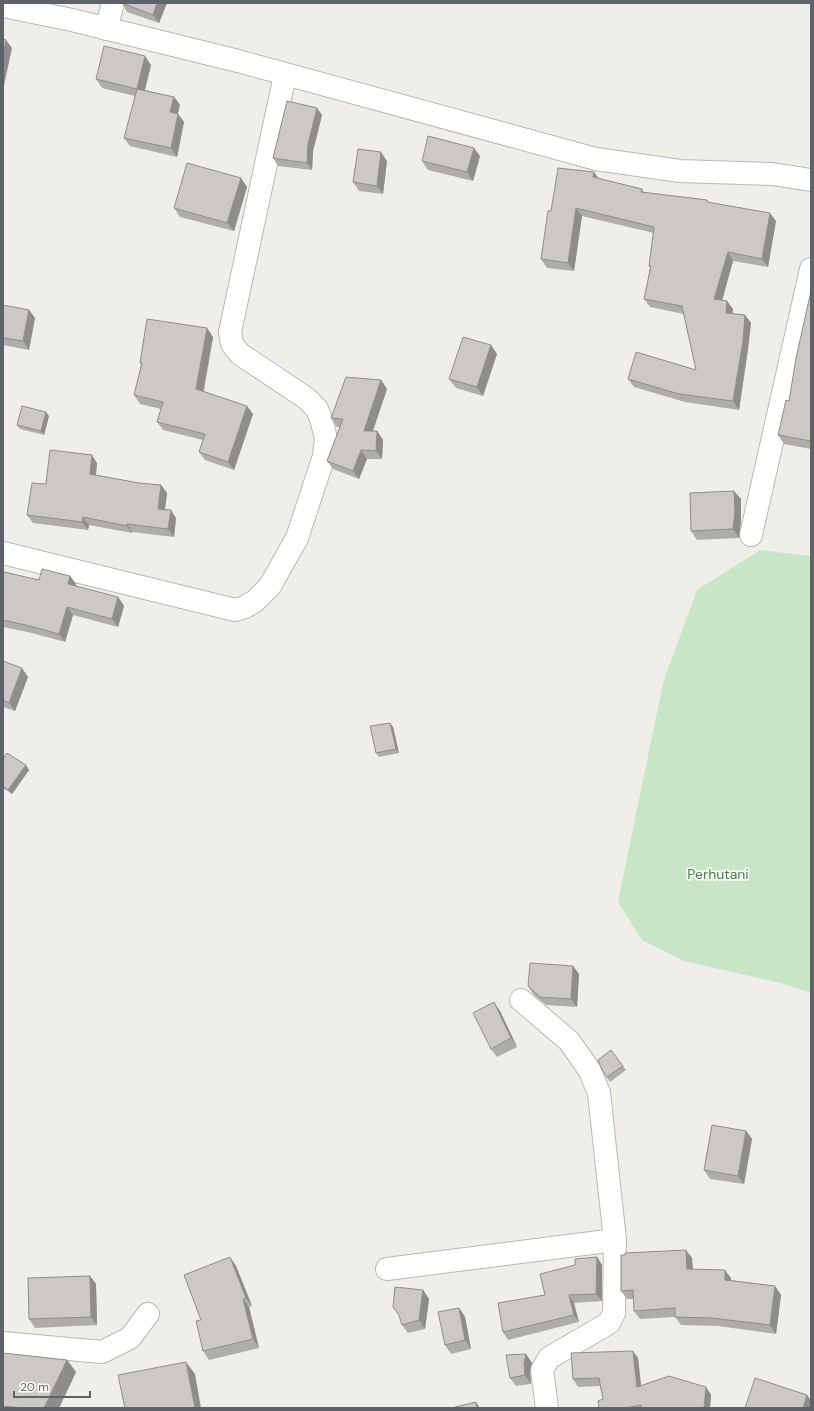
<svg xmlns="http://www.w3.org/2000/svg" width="814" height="1411" viewBox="0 0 814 1411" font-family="'DM Sans',sans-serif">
<rect width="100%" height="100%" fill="#f0eee8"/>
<!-- green -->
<polygon fill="#c9e5c7" points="760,550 811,556 811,993 781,983 684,961 642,940 618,902 663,683 697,590"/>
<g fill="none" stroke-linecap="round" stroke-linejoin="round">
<defs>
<g id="street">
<polyline points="3,6 72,20 238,61 596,159 680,171 772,174 811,180"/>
<polyline points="106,29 113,3"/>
<polyline points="751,535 811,269"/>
<polyline points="3,553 235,610 245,607 255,601 270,586 297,538 324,456 326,439 322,422 317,409 306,398 240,354 232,344 230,332 285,75"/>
<polyline points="521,1000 569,1041 590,1071 599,1093 615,1240 614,1313 609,1323 549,1358 542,1370 547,1408"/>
<polyline points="387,1269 615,1240"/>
<polyline points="3,1343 102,1352 130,1338 148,1314"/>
</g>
</defs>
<!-- street casing -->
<use href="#street" stroke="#b5b8bb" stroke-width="24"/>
<!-- street -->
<use href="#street" stroke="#fff" stroke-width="22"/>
</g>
<!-- wall -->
<g fill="#afada9">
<polygon points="122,3 167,3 159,23 127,12"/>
<polygon points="151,65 145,90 174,97 180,105 178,114 184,122 177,157 130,146 124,138 135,96 102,88 96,79"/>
<polygon points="322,115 313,151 312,170 278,166 273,158"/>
<polygon points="480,156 473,181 428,170 422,161"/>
<polygon points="387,161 383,194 359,191 353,182"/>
<polygon points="599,179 642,189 644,192 707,200 708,202 776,221 768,267 733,261 722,300 733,309 732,314 745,315 751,323 748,349 739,410 685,402 634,387 628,379 696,370 684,314 650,307 644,299 650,268 649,266 654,233 582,216 574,271 547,268 541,259 551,211"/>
<polygon points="247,187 234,231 180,217 174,208"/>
<polygon points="811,291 811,449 784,444 778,435 789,401"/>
<polygon points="3,305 29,310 35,318 29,350 3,345"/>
<polygon points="207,328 213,337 204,391 253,414 234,470 205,460 199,452 203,440 163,430 157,422 161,409 140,404 134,395 141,365 140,363"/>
<polygon points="491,345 497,354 483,396 456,388 449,379"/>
<polygon points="381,380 387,389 373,431 377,431 383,440 382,459 367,459 359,479 333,469 327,461 340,427 337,427 331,418"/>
<polygon points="49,416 44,435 20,429 17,425"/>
<polygon points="97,463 96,475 139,483 161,485 167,493 165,509 176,518 174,537 132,532 132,533 89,525 88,530 33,523 27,515 46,484"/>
<polygon points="741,499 741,521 739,538 697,540 691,531"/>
<polygon points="3,575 39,580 70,576 76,584 75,586 118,597 124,606 118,627 73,615 65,642 32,633 3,627"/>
<polygon points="3,661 28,677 15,711 3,707"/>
<polygon points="390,723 393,727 399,753 379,757 376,753"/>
<polygon points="3,759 29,770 12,794 3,788"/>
<polygon points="573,966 579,974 577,1007 546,1005 534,995 528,986"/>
<polygon points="500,1011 517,1047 497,1057 491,1049"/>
<polygon points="611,1050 626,1070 610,1082 602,1070"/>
<polygon points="746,1131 752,1139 744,1184 710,1179 704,1170"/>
<polygon points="686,1250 692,1258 693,1269 731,1278 731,1280 775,1286 781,1295 776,1334 718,1326 681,1325 675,1317 640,1319 634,1311 634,1299 627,1299 621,1291"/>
<polygon points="230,1257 236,1266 252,1306 249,1307 259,1348 209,1360 203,1351 201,1320"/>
<polygon points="597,1257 602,1265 602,1301 574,1303 579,1322 508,1340 503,1332 545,1295 575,1265"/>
<polygon points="90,1276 96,1284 97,1325 35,1328 29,1319"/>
<polygon points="423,1290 429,1299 425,1329 408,1333 402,1325 399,1316 393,1307"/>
<polygon points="459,1308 465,1317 471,1349 451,1354 445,1345"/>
<polygon points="526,1354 532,1363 530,1371 531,1384 516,1386 510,1378"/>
<polygon points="638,1358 641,1386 706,1387 711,1395 710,1408 599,1408 603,1399 600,1386 578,1387 573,1379"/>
<polygon points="67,1360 76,1372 59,1408 3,1408 3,1406"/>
</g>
<!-- shaded-wall -->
<g fill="#8f8d89">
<polygon points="157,3 167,3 159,23 153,15"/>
<polygon points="6,40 12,48 3,90 3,55"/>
<polygon points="145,56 151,65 143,97 137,89"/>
<polygon points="174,97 180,105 176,120 170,112"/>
<polygon points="317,108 322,115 313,151 312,170 307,163 308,144"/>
<polygon points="178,114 184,122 177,157 171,148"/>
<polygon points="474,148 480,156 473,181 467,172"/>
<polygon points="381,152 387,161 383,194 377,186"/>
<polygon points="594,172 600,180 593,177"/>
<polygon points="241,178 247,187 234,231 227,223"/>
<polygon points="576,208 582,216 574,271 568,263"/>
<polygon points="770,213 776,221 768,267 762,259"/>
<polygon points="728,252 733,261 720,308 714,299"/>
<polygon points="727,301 733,309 732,321 726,313"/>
<polygon points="29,310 35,318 29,350 23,341"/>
<polygon points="745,315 751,323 748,349 739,410 733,401"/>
<polygon points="207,328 213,337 202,397 196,389"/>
<polygon points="491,345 497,354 483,396 477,387"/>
<polygon points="381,380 387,389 370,439 364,431"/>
<polygon points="247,406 253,414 234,470 228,462"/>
<polygon points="46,412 49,416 44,435 41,431"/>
<polygon points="377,431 383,440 382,459 376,451"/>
<polygon points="361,450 367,459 359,479 353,471"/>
<polygon points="92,455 97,463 95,481 90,474"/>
<polygon points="161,485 167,493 164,516 158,509"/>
<polygon points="734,491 741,499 741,521 739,538 733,529"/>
<polygon points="171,510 176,518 174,537 168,529"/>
<polygon points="83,517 89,525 88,530 82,522"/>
<polygon points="127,524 132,532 132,533 127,526"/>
<polygon points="70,576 76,584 74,592 68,584"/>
<polygon points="118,597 124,606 118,627 112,619"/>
<polygon points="67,607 73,615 65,642 59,634"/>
<polygon points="22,668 28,677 15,711 9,703"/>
<polygon points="390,723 393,727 399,753 396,749"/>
<polygon points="26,765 29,770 12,794 8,790"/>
<polygon points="573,966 579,974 577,1007 571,999"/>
<polygon points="494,1002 500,1011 517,1047 511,1038"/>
<polygon points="746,1131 752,1139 744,1184 738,1176"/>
<polygon points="686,1250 692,1258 693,1278 687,1269"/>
<polygon points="230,1257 236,1266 252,1306 246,1298"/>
<polygon points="597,1257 602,1265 602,1301 596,1294"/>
<polygon points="725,1270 731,1278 731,1288 725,1280"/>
<polygon points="90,1276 96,1284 97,1325 91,1317"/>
<polygon points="775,1286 781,1295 776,1334 770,1325"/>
<polygon points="423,1290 429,1299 425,1329 419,1320"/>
<polygon points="569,1295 574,1303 579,1322 574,1315"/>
<polygon points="243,1299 249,1307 259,1348 253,1339"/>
<polygon points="459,1308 465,1317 471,1349 465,1340"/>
<polygon points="633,1351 638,1358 642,1395 637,1387"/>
<polygon points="526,1354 532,1363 530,1371 531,1384 525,1375 524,1363"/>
<polygon points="67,1360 76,1372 59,1408 44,1408"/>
<polygon points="186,1362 195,1374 201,1408 195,1408"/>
<polygon points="706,1387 711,1395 710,1408 704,1408"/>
<polygon points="807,1395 811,1400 811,1408 803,1408"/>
<polygon points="476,1402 480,1408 477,1408"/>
</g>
<!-- building -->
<g fill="#ccc9c4" stroke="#8f8d89">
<polygon points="122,3 157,3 153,15"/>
<polygon points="3,39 6,40 3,55"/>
<polygon points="104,46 145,56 137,89 96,79"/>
<polygon points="137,89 174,97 170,112 178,114 171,148 124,138"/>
<polygon points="287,101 317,108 308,144 307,163 273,158"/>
<polygon points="428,136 474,148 467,172 422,161"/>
<polygon points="358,149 381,152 377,186 353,182"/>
<polygon points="187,163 241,178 227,223 174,208"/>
<polygon points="558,168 594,172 593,177 642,189 641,192 707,200 707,202 770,213 762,259 728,252 714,299 727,301 726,313 745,315 743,341 733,401 679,394 628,379 636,352 696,370 682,306 644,299 651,266 649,266 654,227 576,208 568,263 541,259 548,211 551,211"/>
<polygon points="811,291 811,441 778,435 786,400 789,401 796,358"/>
<polygon points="3,305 29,310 23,341 3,338"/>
<polygon points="147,319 207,328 196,389 247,406 228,462 199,452 205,434 157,422 163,402 134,395 142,363 140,363"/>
<polygon points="463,337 491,345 477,387 449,379"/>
<polygon points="346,377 381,380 364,431 377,431 376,451 361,450 353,471 327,461 343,419 331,418"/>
<polygon points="22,406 46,412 41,431 17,425"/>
<polygon points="50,450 92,455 90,474 139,483 161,485 158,509 171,510 168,529 127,524 127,526 83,517 82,522 27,515 32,483 46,484"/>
<polygon points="734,491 735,512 733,529 691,531 690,493"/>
<polygon points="42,569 70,576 68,584 118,597 112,619 67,607 59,634 26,625 3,620 3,575 4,572 39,580"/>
<polygon points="3,661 22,668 9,703 3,700"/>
<polygon points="390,723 396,749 376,753 370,726"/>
<polygon points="7,753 26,765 8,790 3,786 3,759"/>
<polygon points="530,963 573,966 571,999 540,997 528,986"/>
<polygon points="494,1002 511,1038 491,1049 473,1013"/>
<polygon points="611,1050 623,1066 607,1077 602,1070 598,1060"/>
<polygon points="712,1125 746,1131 738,1176 704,1170"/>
<polygon points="686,1250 687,1269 725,1270 725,1280 775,1286 770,1325 712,1318 675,1317 675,1308 634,1311 633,1290 621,1291 621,1255 625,1255 625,1253"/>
<polygon points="230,1257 246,1298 243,1299 253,1339 203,1351 196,1321 201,1320 184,1275"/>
<polygon points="597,1257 596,1294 569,1295 574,1315 503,1332 498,1303 545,1295 540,1274 575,1265 575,1259"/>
<polygon points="90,1276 91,1317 29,1319 28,1278"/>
<polygon points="395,1287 423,1290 419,1320 402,1325 399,1315 393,1307"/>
<polygon points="459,1308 465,1340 445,1345 438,1312"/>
<polygon points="633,1351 637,1387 669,1376 706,1387 704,1408 641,1408 641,1405 625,1408 599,1408 598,1401 603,1399 599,1378 573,1379 571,1353"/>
<polygon points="3,1353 67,1360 44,1408 22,1408 3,1406"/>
<polygon points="526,1354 524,1363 525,1375 510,1378 506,1355"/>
<polygon points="186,1362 195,1408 125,1408 118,1375"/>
<polygon points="755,1378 807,1395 803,1408 745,1408"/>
<polygon points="476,1402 477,1408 455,1408 455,1407"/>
</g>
<g text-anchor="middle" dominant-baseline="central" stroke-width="3.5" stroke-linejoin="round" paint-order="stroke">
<!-- park labels -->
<g font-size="14" fill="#3d813c" stroke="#fff">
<text x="718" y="874">Perhutani</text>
</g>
</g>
<!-- border -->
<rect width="814" height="1411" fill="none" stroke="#5f6367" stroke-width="8"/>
<!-- scale -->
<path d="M14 1391v6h76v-6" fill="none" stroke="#5f6367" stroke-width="2"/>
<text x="20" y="1391" font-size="12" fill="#5f6367" stroke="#ffffff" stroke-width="3" paint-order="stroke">20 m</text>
</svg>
